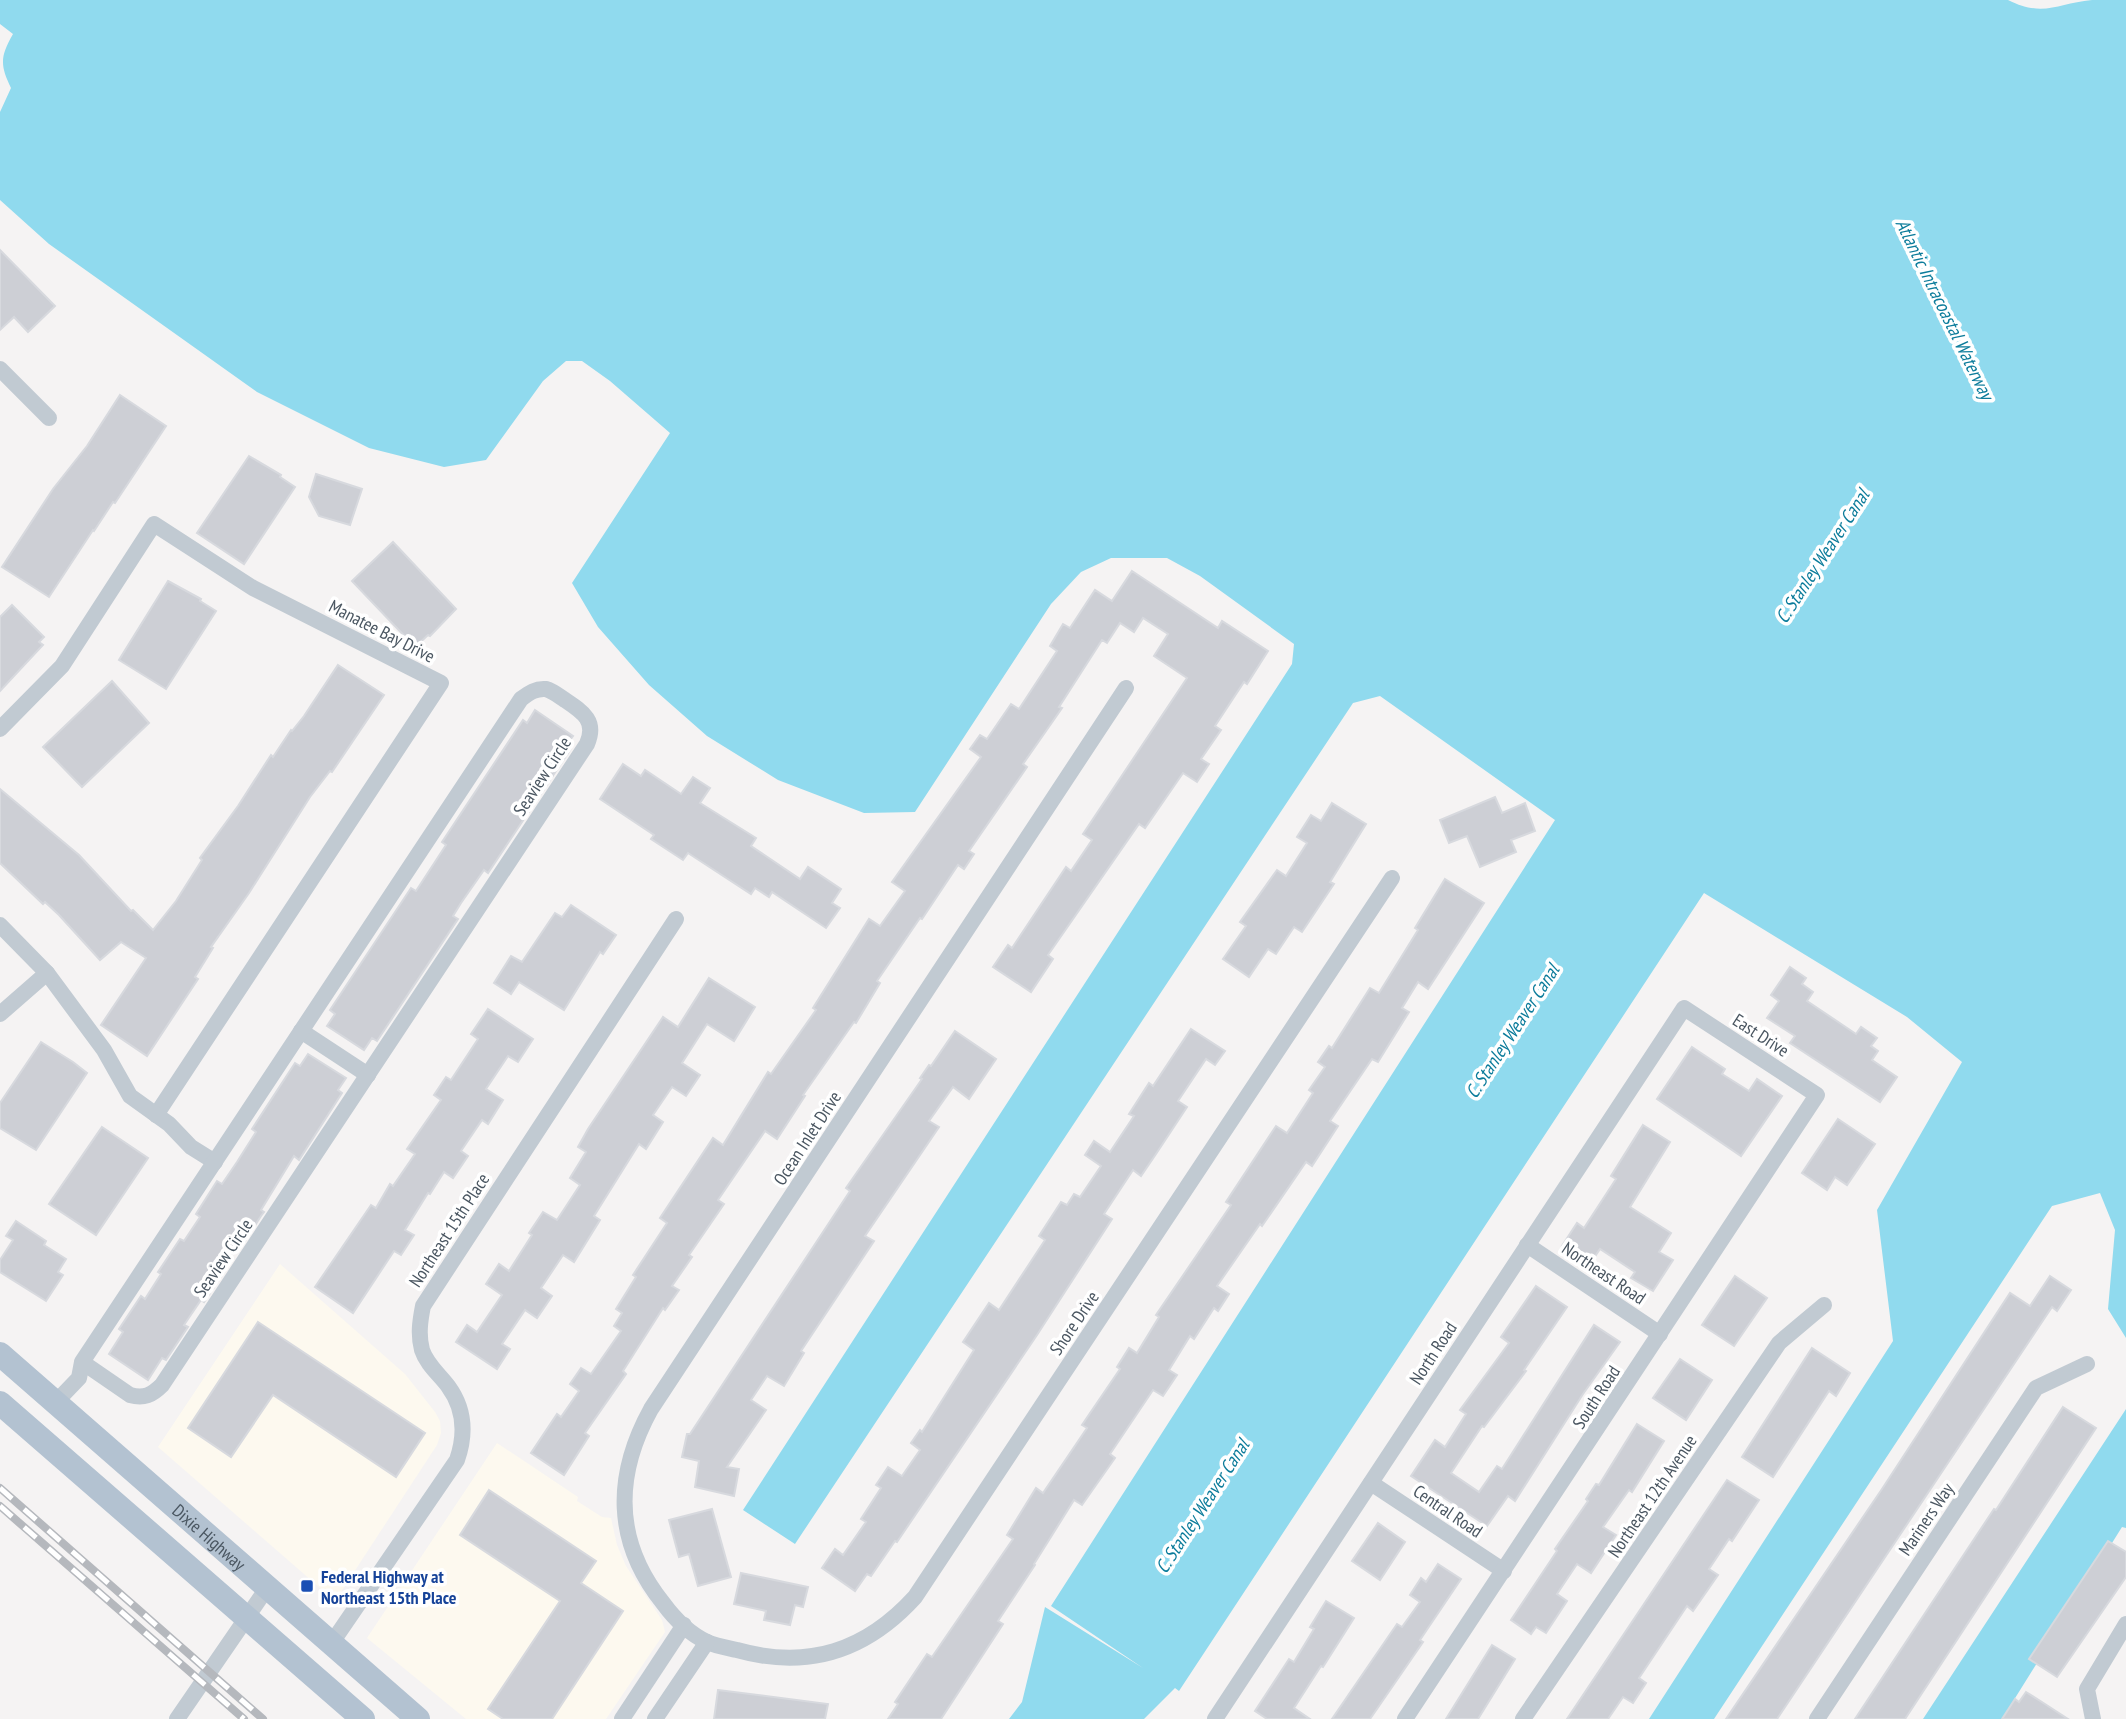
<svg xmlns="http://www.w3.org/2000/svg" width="2126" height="1719" viewBox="0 0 2126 1719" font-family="'PT Sans Narrow',sans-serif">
<rect width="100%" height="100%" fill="#f5f3f3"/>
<!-- commercial -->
<g fill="#fdf9ef">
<polygon points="280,1264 405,1374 435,1412 440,1421 441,1433 437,1445 335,1601 158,1447"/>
<polygon points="497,1443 578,1497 577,1501 602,1517 611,1518 617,1545 626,1566 662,1620 665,1632 606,1719 466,1719 367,1638"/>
</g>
<!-- water -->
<g fill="#90daee">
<path d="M0,0H2008C2044,18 2058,3 2092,0C2103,0 2115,0 2126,0V1338L2108,1309L2115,1230L2100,1193L2052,1206L1714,1719H1649L1893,1341L1877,1210L1962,1062L1907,1017L1704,893L1179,1691L1175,1688L1144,1719H1009L1022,1702L1045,1607L1143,1668L1051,1606L1555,820L1380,696L1353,703L795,1544L743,1510L1292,664L1294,644L1200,576L1167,558H1111L1081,572L1051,604L915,812L864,813L778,780L707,736L649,685L598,627L572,583L670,433L610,381L582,361H566L543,381L486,460L444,467L369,448L257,392L49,244L0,200V112L11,88C0,65 0,57 13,34L0,24Z"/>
<polygon points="2126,1409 2126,1528 2122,1527 2002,1719 1923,1719"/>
</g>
<!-- building -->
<g fill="#cdcfd5" stroke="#d7d9de" stroke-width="2">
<polygon points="0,250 55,306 28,332 14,317 0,330"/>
<polygon points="120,395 166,426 115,503 113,502 94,531 93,530 49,597 2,567 53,489 87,446"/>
<polygon points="249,456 281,475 280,477 295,487 244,564 197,533"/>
<polygon points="316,474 362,489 350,525 319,516 309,497"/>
<polygon points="393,542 456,609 430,636 428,635 415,647 352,581"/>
<polygon points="1132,571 1218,628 1222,621 1268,651 1247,684 1244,682 1215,726 1221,730 1201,759 1209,764 1197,782 1183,773 1145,828 1139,824 1048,955 1053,959 1031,992 993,967 1008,945 1012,948 1066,867 1071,871 1092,840 1083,834 1187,678 1154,656 1168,634 1143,618 1134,632 1120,623 1107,643 1102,640 1059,707 1062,708 1023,764 1027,767 969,851 974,854 964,869 958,865 922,919 920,918 877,981 880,983 856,1023 854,1022 803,1095 805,1096 777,1139 765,1131 718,1200 724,1204 689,1255 692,1257 672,1286 679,1290 665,1310 663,1308 623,1371 626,1374 585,1433 589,1436 564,1475 531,1453 557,1414 561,1417 579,1391 570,1384 581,1368 591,1374 621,1331 614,1326 622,1313 616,1309 636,1277 633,1275 667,1223 660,1218 713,1138 723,1145 768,1072 771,1074 816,1010 813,1008 869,919 880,926 905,891 892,882 981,757 970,749 980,735 987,739 1011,704 1019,709 1057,651 1050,646 1063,624 1070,628 1095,590 1112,601"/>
<polygon points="168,581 201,599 200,601 216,611 166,689 119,660"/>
<polygon points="12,605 44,637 39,642 43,645 0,691 0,617"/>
<polygon points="338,665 384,695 332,772 330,771 310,797 249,893 211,947 213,948 195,977 198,979 147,1056 101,1025 146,958 121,942 100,960 59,915 45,902 43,904 0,863 0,789 79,855 131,911 133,910 153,930 176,901 202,860 200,858 238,806 271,755 273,757 291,730 292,731 304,716"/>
<polygon points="112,681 149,723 82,787 43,747"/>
<polygon points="535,710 573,736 565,747 570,750 488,873 484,870 461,903 453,916 458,919 377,1041 372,1038 364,1050 327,1026 335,1014 330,1010 411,888 416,891 446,845 442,842 523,720 527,723"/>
<polygon points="623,764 641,776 645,770 681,794 693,777 710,788 700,803 756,838 751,846 800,879 808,867 841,889 832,903 840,908 826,928 772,892 769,897 755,888 751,894 688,853 683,860 651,839 654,835 600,799"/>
<polygon points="1495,797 1502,813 1525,803 1535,831 1511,840 1516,852 1480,867 1467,836 1449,843 1440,820"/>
<polygon points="1332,803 1366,824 1330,882 1334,884 1302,932 1294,927 1276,954 1268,949 1249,977 1223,959 1246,926 1240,922 1277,870 1286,876 1307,843 1297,837 1311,815 1321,821"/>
<polygon points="1445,879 1484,903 1428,989 1418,982 1402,1008 1409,1012 1378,1062 1372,1059 1330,1121 1338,1126 1312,1166 1306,1162 1262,1226 1260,1224 1217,1286 1229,1294 1218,1311 1214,1308 1194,1339 1190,1336 1169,1370 1177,1375 1163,1396 1153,1390 1110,1454 1115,1458 1082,1505 1074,1500 1034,1564 1035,1565 998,1621 1003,1624 941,1719 888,1719 898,1704 895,1702 927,1654 932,1657 1013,1539 1007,1535 1036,1488 1043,1493 1087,1428 1082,1425 1120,1369 1117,1367 1129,1348 1137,1353 1159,1317 1156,1315 1231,1205 1226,1202 1276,1126 1287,1133 1313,1093 1309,1090 1325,1067 1318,1062 1329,1046 1332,1048 1370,988 1379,993 1418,930 1415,928"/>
<polygon points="571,905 616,935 603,954 600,952 564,1010 519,982 511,994 494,983 511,956 522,962 555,913 562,917"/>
<polygon points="1790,967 1806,978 1802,984 1813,992 1807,1001 1856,1034 1861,1027 1877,1038 1871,1046 1878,1051 1872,1060 1897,1077 1880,1102 1790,1043 1795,1036 1767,1018 1779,1001 1771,995"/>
<polygon points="709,978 755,1007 734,1041 707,1024 682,1063 700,1075 686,1096 672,1087 653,1115 663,1122 646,1149 639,1144 594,1216 600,1220 574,1262 563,1255 541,1288 552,1296 537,1318 525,1310 502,1344 510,1349 497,1369 456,1342 467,1325 477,1332 502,1295 486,1284 499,1264 509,1271 532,1235 529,1233 543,1212 557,1220 580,1185 570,1178 586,1152 578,1147 588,1129 663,1017 678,1027"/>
<polygon points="488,1009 533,1039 518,1062 508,1056 486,1089 503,1100 488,1124 482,1120 461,1151 468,1156 453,1178 444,1172 430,1194 428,1193 405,1230 414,1235 401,1255 394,1251 353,1313 315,1287 371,1205 376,1208 390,1184 393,1186 415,1154 407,1149 441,1100 434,1095 446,1077 451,1080 478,1039 471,1034"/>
<polygon points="1191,1029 1225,1051 1215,1065 1206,1059 1178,1101 1187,1107 1156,1154 1141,1176 1133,1170 1104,1214 1112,1219 1037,1335 897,1542 895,1541 871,1576 867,1574 855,1591 822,1568 835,1549 843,1555 866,1522 861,1519 881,1488 876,1485 888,1467 902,1476 920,1450 911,1443 920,1430 922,1432 974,1350 963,1342 989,1303 999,1310 1045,1240 1039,1236 1061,1202 1067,1205 1074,1194 1080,1197 1101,1166 1085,1155 1094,1141 1110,1152 1134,1116 1129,1114 1149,1083 1153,1086"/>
<polygon points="955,1031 996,1059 969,1099 953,1087 929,1121 939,1127 865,1236 874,1241 801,1351 804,1353 784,1386 767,1376 751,1400 766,1410 727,1467 739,1469 734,1496 695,1487 699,1461 682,1457 687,1434 690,1434 850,1191 846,1188 922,1079 920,1078 929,1065 931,1066"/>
<polygon points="41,1042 73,1062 87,1073 36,1150 0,1128 0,1103"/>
<polygon points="1692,1047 1725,1069 1722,1074 1749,1091 1757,1079 1782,1096 1741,1156 1657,1099"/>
<polygon points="308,1054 346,1078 338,1090 342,1093 299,1160 294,1156 261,1210 264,1212 261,1216 243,1244 239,1242 223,1267 226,1269 204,1302 201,1300 184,1325 188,1327 166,1360 162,1358 148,1380 109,1354 123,1332 119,1329 141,1296 145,1299 161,1274 158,1272 180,1239 184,1241 200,1217 196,1214 217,1181 222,1184 237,1162 256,1132 252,1129 295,1063 300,1066"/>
<polygon points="1838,1119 1875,1144 1847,1185 1835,1177 1827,1190 1802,1173"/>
<polygon points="1643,1125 1670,1142 1630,1207 1671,1233 1659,1252 1673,1260 1653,1291 1631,1278 1635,1272 1600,1249 1590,1264 1562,1246 1577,1223 1584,1228 1616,1179 1611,1176"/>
<polygon points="102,1127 148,1158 96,1235 49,1204"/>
<polygon points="16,1221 46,1241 44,1245 66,1259 58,1272 63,1275 46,1301 0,1272 0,1260 13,1240 6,1236"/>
<polygon points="1735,1276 1767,1298 1734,1346 1702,1325"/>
<polygon points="2050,1276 2071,1290 2057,1311 2052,1307 1777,1719 1726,1719 1882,1489 2010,1293 2030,1306"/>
<polygon points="1536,1286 1567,1307 1524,1370 1526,1371 1484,1427 1482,1426 1451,1473 1479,1492 1497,1466 1502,1469 1594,1325 1620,1342 1583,1394 1515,1501 1508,1496 1487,1526 1411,1476 1435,1440 1445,1447 1466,1414 1460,1410 1509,1343 1501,1337"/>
<polygon points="258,1322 425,1433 396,1477 273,1395 231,1457 188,1428"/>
<polygon points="1812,1348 1850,1373 1836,1396 1829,1391 1773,1477 1742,1457"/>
<polygon points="1680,1359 1712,1380 1686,1420 1653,1398"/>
<polygon points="2063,1407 2096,1428 1905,1719 1855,1719 1994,1509 1996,1510"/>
<polygon points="1637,1424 1664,1441 1632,1492 1629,1490 1603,1527 1616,1535 1591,1573 1577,1564 1557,1594 1567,1601 1546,1633 1536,1627 1531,1634 1511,1620 1557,1551 1555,1549 1588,1501 1586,1499 1596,1484 1599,1485"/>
<polygon points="1727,1480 1759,1500 1732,1541 1729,1539 1709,1569 1718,1575 1693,1611 1687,1606 1639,1678 1646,1683 1633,1703 1623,1697 1608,1719 1567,1719"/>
<polygon points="489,1490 596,1561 581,1583 623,1611 552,1719 503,1719 488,1709 560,1601 460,1535"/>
<polygon points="712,1509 731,1577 698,1586 689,1554 679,1557 669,1520"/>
<polygon points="1378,1523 1405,1542 1380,1580 1352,1561"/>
<polygon points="2108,1541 2126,1552 2126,1577 2057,1677 2029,1659"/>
<polygon points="1438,1564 1461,1579 1420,1640 1423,1642 1370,1719 1332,1719 1397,1624 1402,1627 1420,1602 1410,1595 1421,1578 1426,1582"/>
<polygon points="741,1573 808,1587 803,1607 795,1605 790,1625 764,1620 766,1611 734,1604"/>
<polygon points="1326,1601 1354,1618 1323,1667 1321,1666 1294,1708 1310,1719 1267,1719 1255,1711 1289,1659 1294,1662 1314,1629 1310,1627"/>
<polygon points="1492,1645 1515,1659 1478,1719 1446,1719"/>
<polygon points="718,1690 828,1704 825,1719 714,1719"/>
<polygon points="2026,1692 2045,1704 2068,1719 2002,1719 2015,1699 2019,1702"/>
</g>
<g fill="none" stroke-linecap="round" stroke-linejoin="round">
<!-- street -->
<g stroke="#c1cad2" stroke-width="16">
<polyline points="0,369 49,418"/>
<path d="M1126,688L651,1409C614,1476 614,1542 663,1603C674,1618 690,1634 707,1642C716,1646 728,1648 737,1650C808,1670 866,1651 915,1597L1392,878"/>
<polyline points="0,729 62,666 154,524 253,588 441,683 156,1115"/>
<polyline points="0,925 47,973 104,1050 130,1096 169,1124 191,1147 215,1162"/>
<polyline points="0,1014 47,973"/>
<polyline points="301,1031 368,1075"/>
<polyline points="1527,1245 1660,1334"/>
<path d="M55,1403L79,1378L82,1362L521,699C529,693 536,688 546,689C553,691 559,696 565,700C583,712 597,721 587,744L162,1385C152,1395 144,1399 130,1395L82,1362"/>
<polyline points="1371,1483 1504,1571"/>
<path d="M331,1644L457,1460C466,1434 465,1409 448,1386C439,1374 427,1365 422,1350C418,1335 420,1321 423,1306L676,919"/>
<polyline points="177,1719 267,1588"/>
<polyline points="622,1719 684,1625"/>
<polyline points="655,1719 707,1642"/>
<polyline points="1215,1719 1684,1008 1817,1095 1405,1719"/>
<polyline points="1523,1719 1779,1343 1824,1305"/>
<polyline points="1817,1719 2036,1388 2087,1364"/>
<polyline points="2093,1719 2087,1689 2126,1624"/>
</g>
<!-- primary -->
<g stroke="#b3c2d1" stroke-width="24">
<path id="s1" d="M0,1354L418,1719"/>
<polyline points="0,1403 363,1719"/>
</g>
<defs>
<g id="rail">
<polyline points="0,1488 263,1719"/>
<polyline points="0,1506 244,1719"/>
</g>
</defs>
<!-- rail casing -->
<use href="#rail" stroke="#b5b8bd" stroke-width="8"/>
<!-- rail -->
<use href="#rail" stroke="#fff" stroke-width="5" stroke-dasharray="16" stroke-linecap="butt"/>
</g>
<!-- markers -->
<rect fill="#1a4fb4" stroke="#fff" stroke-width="2.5" x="300" y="1579" width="14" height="14" rx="3.5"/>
<g text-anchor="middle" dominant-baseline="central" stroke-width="7" stroke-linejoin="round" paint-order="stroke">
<!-- street labels -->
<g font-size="18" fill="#4a5661" stroke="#fff">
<text transform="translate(382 631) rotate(27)">Manatee Bay Drive</text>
<text transform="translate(542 776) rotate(-57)">Seaview Circle</text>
<text transform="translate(1761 1035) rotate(33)">East Drive</text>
<text transform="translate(807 1138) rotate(-57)">Ocean Inlet Drive</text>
<text transform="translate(449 1230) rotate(-57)">Northeast 15th Place</text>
<text transform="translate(223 1258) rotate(-56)">Seaview Circle</text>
<text transform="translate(1604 1273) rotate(34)">Northeast Road</text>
<text transform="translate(1074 1323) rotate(-56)">Shore Drive</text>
<text transform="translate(1433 1353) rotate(-57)">North Road</text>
<text transform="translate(1596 1397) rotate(-57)">South Road</text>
<text transform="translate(1652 1496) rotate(-56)">Northeast 12th Avenue</text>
<text transform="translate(1448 1511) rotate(34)">Central Road</text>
<text transform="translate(1926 1519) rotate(-56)">Mariners Way</text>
<text stroke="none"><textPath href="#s1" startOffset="278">Dixie Highway</textPath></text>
</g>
<!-- transit labels -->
<g font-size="18" font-weight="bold" fill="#164399" stroke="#fff" text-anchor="start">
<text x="321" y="1576">Federal Highway at<tspan x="321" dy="21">Northeast 15th Place</tspan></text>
</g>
<!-- water labels -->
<g font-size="19" font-style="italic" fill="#0c7c9b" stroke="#fff">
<text transform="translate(1945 309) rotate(64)">Atlantic Intracoastal Waterway</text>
<text transform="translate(1822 556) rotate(-57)">C. Stanley Weaver Canal</text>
<text transform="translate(1512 1031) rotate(-57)">C. Stanley Weaver Canal</text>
<text transform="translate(1202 1506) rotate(-57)">C. Stanley Weaver Canal</text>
</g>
</g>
</svg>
